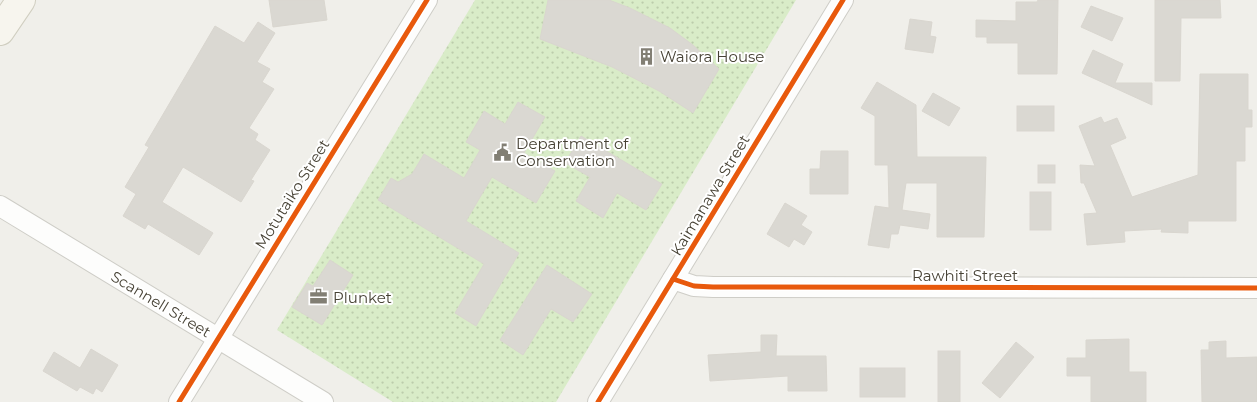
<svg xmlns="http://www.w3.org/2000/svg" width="1257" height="402" viewBox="0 0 1257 402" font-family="Montserrat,sans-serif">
<defs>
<pattern id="grass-dots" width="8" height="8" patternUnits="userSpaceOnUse" patternTransform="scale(1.25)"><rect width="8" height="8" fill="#d9ecc8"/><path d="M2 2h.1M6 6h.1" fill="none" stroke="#bcccac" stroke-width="1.8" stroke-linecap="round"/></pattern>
</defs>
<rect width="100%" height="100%" fill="#f0efea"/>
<!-- grass -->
<polygon fill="url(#grass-dots)" points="475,0 796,0 556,402 393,402 277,330"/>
<!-- building -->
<g fill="#dad8d2" stroke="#d9d6cf">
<polygon points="269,0 324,0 327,20 273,27"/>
<polygon points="548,0 609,0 630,8 670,28 693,45 719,69 693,113 659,91 612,67 540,39"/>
<polygon points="1038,0 1058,0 1057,74 1018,74 1018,43 987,43 987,37 976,37 976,20 1016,21 1016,2 1037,2"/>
<polygon points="1155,0 1220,0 1221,18 1181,18 1180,81 1155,81"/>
<polygon points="1091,6 1123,18 1112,41 1081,27"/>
<polygon points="910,19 932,22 930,36 936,37 933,53 905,49"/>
<polygon points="258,22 275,33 257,62 270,69 262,82 274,89 249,128 258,134 255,140 270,150 251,180 254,181 241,202 183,167 162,202 213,233 199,255 148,224 145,229 123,216 136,194 125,187 149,147 145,145 215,26 244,43"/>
<polygon points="1093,50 1123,64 1115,83 1152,83 1152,105 1082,73"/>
<polygon points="1200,74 1248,74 1248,110 1252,110 1252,127 1245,127 1245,161 1236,161 1236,221 1188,221 1188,233 1161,232 1162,229 1124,231 1125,242 1087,245 1084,214 1097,213 1084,183 1081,183 1080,165 1095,166 1079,126 1101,117 1104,123 1117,118 1126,138 1110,145 1132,197 1198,175"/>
<polygon points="877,82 916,105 917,157 986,157 984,237 937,237 937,183 906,183 902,210 930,214 928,229 900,225 898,234 891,234 889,248 868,245 875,206 889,208 888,165 875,165 875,116 861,108"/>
<polygon points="933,93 960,108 949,126 922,111"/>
<polygon points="518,102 545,117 524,153 555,171 536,203 492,177 466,221 519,253 476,326 455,313 484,264 378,200 391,178 398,182 412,174 424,154 464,178 480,150 466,142 484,111 505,124"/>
<rect x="1017" y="106" width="37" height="25"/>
<polygon points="581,136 662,184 646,210 617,193 603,218 576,201 590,177 565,163"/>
<polygon points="821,151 848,151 848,194 810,194 810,169 820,169"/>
<rect x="1038" y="165" width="17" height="18"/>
<rect x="1030" y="192" width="21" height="38"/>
<polygon points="785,203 807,216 801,225 812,232 804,245 794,239 789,247 767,234"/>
<polygon points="330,260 353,275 322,325 292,307 307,283 313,286"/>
<polygon points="547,265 592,294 573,322 551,309 523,355 500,340"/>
<polygon points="761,335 777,335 776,356 826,356 827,391 788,391 788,376 710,381 708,355 761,352"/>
<polygon points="1129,339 1129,372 1146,372 1146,402 1091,402 1091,376 1067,376 1067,358 1086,358 1086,340"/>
<polygon points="1226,341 1226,358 1257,357 1257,402 1202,402 1201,350 1209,350 1209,342"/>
<polygon points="1016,342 1034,357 1000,398 982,383"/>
<polygon points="91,349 118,365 102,392 96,388 93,394 80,387 77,391 43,371 54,352 80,368"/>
<rect x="938" y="351" width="22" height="51"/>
<rect x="860" y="368" width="45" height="29"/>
</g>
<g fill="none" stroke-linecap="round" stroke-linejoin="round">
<defs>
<g id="street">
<polyline points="0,206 323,402"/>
<polyline points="673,279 694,286 713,287 1257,288"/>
<polyline points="179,402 427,0"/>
<polyline points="598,402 843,0"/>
</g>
<polyline id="secondary" points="0,31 21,0"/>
</defs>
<!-- street casing -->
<use href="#street" stroke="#cecdc7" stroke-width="22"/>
<!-- secondary casing -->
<use href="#secondary" stroke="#d0cec0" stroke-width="30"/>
<!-- street -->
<use href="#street" stroke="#fdfdfc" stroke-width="20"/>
<!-- secondary -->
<use href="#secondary" stroke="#f7f5ee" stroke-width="28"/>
<defs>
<g id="cycleway">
<polyline points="673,279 694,286 713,287 1257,288"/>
<polyline points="179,402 427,0"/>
<polyline points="598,402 843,0"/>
</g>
</defs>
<!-- cycleway casing -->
<use href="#cycleway" stroke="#fff" stroke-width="8"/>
<!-- cycleway -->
<use href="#cycleway" stroke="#e8590c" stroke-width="5"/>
</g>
<!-- icons -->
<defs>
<symbol id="building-bare" viewBox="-9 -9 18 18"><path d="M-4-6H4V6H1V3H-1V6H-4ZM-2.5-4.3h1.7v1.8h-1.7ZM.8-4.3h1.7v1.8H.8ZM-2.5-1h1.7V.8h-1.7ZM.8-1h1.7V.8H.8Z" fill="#827f74" stroke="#fff" stroke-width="2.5" paint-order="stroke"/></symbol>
<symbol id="civic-bare" viewBox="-9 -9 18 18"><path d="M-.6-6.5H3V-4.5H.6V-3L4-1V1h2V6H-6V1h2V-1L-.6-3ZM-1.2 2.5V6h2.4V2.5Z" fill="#827f74" stroke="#fff" stroke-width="2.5" paint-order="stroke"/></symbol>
<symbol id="office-bare" viewBox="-9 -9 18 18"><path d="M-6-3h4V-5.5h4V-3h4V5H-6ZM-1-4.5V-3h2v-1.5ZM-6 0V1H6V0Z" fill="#827f74" stroke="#fff" stroke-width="2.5" paint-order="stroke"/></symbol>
</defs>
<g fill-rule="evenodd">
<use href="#building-bare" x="634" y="44" width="25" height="25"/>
<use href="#civic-bare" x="490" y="140" width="25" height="25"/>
<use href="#office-bare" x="306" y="284" width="25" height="25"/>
</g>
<g text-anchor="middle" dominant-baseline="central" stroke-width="4" stroke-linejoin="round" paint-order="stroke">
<!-- poi labels -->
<g font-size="15" fill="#474235" stroke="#fff" text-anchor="start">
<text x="660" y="56">Waiora House</text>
<text x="516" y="143">Department of<tspan x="516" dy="17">Conservation</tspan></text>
<text x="333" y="297">Plunket</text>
</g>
<!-- street labels -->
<g font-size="15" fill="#474235" stroke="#fff">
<text transform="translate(292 194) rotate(-58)">Motutaiko Street</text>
<text transform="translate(710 195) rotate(-59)">Kaimanawa Street</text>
<text x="965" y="275">Rawhiti Street</text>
<text transform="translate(161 304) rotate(31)">Scannell Street</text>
</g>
</g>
</svg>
